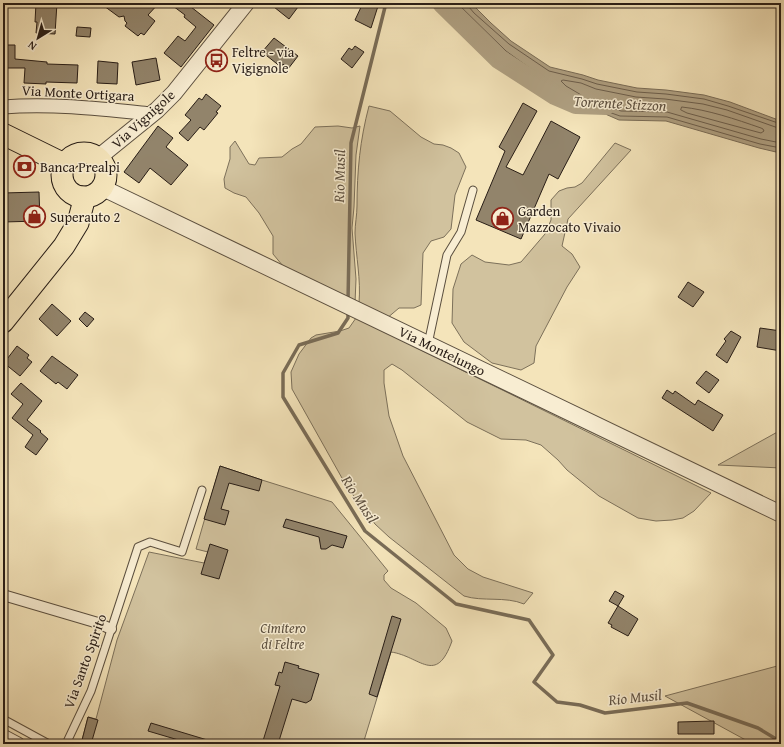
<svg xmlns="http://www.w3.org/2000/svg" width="784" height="747" viewBox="0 0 784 747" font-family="'Gentium Book Plus',serif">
<rect width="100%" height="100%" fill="#f4e4ba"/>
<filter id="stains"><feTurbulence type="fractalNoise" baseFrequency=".005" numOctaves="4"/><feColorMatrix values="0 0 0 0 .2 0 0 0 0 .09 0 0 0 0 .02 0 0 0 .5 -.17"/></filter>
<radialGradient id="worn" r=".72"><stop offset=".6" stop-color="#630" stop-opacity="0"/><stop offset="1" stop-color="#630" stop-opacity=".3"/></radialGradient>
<!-- green -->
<g fill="#d1c29e" stroke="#7c705a">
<path d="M369,106L390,111L421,137L434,144L443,145L451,148L459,153L466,167L455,195L451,229L444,237L431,241L423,253L421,305L414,308H399L386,319L359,303C361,279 356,257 355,233C355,224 357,215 357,206C357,171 360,140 369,106Z"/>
<polygon points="338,126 352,128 360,126 356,155 354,207 352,228 356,279 355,303 288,272 273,254 273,236 259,213 246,197 234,193 225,188 224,179 230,159 230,147 235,141 249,164 255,165 259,158 282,157 292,149 301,144 315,127"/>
<polygon points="615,143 631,150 568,219 562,246 572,254 580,267 567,287 536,346 534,363 521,370 492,363 464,342 452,323 453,289 461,264 472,255 485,262 509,265 521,262 545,234 551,220 551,200 559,191 567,188 575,187 582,183"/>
<path d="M356,318L675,475L711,493L694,511L683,518L672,520L656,521L638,518L599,496L567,470L558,460L541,445L526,440L501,439L467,422L402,370L392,364L384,370V383L389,416L403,456L454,555L468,569L483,577L533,593L524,604C505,596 483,602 464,596L389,537L375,524L347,487L292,389L291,372L299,354L311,338L316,335L340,331L349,328Z"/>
<polygon points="781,430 781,468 718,465"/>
<path d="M220,466L262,480L332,502L388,571L384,575V580L391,588L416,603L446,628L452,641C436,686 420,656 391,652L363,744H81L88,717L96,719L117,640L149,552L204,563L208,552L196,549Z"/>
<polygon points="781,665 781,744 753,744 665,696"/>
</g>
<!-- water -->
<polygon fill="#afa082" stroke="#796c57" points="451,3 471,3 491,23 511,41 550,67 583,75 598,80 637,88 666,90 704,95 730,102 781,121 781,152 776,152 759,148 666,121 619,120 603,113 585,107 536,77 504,54"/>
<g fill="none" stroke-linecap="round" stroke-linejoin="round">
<!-- shore -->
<g stroke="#6c5e4c" stroke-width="1">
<polyline points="457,3 506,51 538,74 586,104 620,116 667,117 760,144 781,148"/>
<polyline points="468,3 469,7 474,13 509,44 549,71 582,79 597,84 637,92 666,94 704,99 728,106 781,124"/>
<path d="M682,107C709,110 735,119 761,128L763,129L764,131L761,133L687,113L681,110Z"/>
<polyline points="781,129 727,110 703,104 665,99 636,97 596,89 581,83 563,80 561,81 566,86 588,99 621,111 667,112 761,139 781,143"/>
</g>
<!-- stream -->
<g stroke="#796c57" stroke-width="3.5">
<polyline points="348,301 351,143 386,3"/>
<polyline points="348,311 348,318 338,333 299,345 283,373 283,397 365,531 456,604 529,620 553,655 534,682 557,702 580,705 605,713 687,703 758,728 781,742"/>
</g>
<!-- river -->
<polyline stroke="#afa082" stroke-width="20" points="442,3 499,59 555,95 576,104 606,105"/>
</g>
<!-- building -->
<g fill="#92846b" stroke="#281d16">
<polygon points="36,3 57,3 55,34 36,33 37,22 35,22"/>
<polygon points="100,3 159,3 148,15 155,21 144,35 141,33 138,36 125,26 127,23 125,21 124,16 119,17"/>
<polygon points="169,3 186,3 214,25 181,67 164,53 178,36 185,41 196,27 184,17 185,15"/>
<polygon points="269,3 301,3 289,19"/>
<polygon points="363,3 379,3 371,28 355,20"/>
<polygon points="77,27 91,28 90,37 76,36"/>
<polygon points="274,38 298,56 288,69 283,64 281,67 262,52"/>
<polygon points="3,45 15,45 15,59 47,62 47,64 78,65 77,83 46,82 46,84 24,83 25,68 3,68"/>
<polygon points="355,46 364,52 352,68 341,59 349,48 352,50"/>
<polygon points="156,58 160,80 136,85 132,62"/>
<polygon points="98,61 118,63 117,84 97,83"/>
<polygon points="206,94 221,106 216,112 218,113 204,130 200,127 188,141 179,133 191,120 185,115 199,98 202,100"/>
<polygon points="523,103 537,111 506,167 523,175 551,121 580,137 558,179 549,174 521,239 476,220 505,151 499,147"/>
<polygon points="158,126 173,138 166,147 188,165 171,185 150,168 139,183 124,172"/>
<polygon points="39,192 40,221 3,222 3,193"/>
<polygon points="688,282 704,292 693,307 678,297"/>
<polygon points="52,304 71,321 57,336 39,319"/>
<polygon points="85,312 94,319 87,327 79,319"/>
<polygon points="760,328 781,331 781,351 757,347"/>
<polygon points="731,331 741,337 727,363 716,355 726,341 724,339"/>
<polygon points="17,346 29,355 27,358 32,362 20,376 4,363"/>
<polygon points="52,356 78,375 67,389 58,382 56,384 40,371"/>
<polygon points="706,371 719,380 709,393 696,383"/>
<polygon points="21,383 42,401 27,420 41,431 40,432 48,439 36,455 25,447 33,435 12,418 23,404 11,394"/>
<polygon points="667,390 673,394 675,391 695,405 698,400 723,415 713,431 662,398"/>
<polygon points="220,466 262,480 259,491 229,483 221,509 229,511 225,525 204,519"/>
<polygon points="286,519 347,536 343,548 332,545 326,549 321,549 319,537 283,527"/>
<polygon points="210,544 228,550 219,579 201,574"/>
<polygon points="615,591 624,596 618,606 609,601"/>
<polygon points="618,606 638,619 628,636 611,627 612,625 608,623"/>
<polygon points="392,616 401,619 377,697 369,694"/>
<polygon points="285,662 299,666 298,668 319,674 311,700 306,703 292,699 278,744 262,744 280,686 275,685 279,672 282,673"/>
<polygon points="88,717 98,720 91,744 81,744"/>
<polygon points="714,721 714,734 678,734 678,722"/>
<polygon points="151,723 214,742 214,744 192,744 148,731"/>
</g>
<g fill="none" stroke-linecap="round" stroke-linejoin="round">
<defs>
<g id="service">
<polyline points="428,344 447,255 461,232 473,190"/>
<polyline points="3,719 49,744"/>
<polyline points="66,744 91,691 138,547 150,542 182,552 202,490"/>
</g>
<polyline id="pedestrian" points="3,595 98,623 111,629"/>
<g id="minor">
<path d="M3,107C52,103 103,109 152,114"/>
<polyline points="3,736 18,744"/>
</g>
<g id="tertiary">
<polyline points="99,157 157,110 174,93 246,3"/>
<polyline points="103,188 781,514"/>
</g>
<g id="primary">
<polyline points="3,134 64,164"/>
<circle cx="84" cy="175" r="22"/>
<polyline points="3,322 64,246 78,223 83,204 82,197"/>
</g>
</defs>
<!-- service casing -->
<use href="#service" stroke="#5b4f3f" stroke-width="9"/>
<!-- pedestrian casing -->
<use href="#pedestrian" stroke="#5b4f3f" stroke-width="12"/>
<!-- minor casing -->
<use href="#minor" stroke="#5b4f3f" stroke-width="15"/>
<!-- tertiary casing -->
<use href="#tertiary" stroke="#5b4f3f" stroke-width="18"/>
<!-- primary casing -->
<use href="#primary" stroke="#281d16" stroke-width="23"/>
<!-- service -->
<use href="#service" stroke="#f8edd2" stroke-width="7"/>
<!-- pedestrian -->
<use href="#pedestrian" stroke="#f8edd2" stroke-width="10"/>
<!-- minor -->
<use href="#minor" stroke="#f8edd2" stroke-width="13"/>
<!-- tertiary -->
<use href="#tertiary" stroke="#f8edd2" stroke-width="16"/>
<!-- primary -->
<use href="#primary" stroke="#f4e4ba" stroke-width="21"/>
</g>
<!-- icons -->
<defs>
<symbol id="bus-ring" viewBox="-11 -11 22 22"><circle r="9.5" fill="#f8edd2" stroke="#8f2418" stroke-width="1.5"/><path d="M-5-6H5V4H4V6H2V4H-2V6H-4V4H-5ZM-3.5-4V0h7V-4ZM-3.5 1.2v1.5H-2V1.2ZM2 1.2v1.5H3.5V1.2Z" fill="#8f2418"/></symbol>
<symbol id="bank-ring" viewBox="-11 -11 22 22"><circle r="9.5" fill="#f8edd2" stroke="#8f2418" stroke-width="1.5"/><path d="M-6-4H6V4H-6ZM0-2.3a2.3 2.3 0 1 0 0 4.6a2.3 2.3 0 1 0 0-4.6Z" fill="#8f2418"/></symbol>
<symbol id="shop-ring" viewBox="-11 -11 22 22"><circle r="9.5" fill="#f8edd2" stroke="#8f2418" stroke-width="1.5"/><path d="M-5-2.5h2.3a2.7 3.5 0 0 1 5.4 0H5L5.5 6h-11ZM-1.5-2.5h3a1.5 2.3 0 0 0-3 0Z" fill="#8f2418"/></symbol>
</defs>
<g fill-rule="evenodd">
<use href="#bus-ring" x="204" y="48" width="25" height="25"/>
<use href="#bank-ring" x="12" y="154" width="25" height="25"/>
<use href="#shop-ring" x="22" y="204" width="25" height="25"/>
<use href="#shop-ring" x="490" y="206" width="25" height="25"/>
</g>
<g text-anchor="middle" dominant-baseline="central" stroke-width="3" stroke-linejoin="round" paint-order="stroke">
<!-- poi labels -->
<g font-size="14" fill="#281d16" stroke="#f8edd2" text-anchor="start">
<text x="232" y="52">Feltre - via<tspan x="232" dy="16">Vigignole</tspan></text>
<text x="40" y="167">Banca Prealpi</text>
<text x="518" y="211">Garden<tspan x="518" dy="16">Mazzocato Vivaio</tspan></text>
<text x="50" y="217">Superauto 2</text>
</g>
<!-- street labels -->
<g font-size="14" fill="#281d16" stroke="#f8edd2">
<text transform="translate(78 93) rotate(3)">Via Monte Ortigara</text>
<text transform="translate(143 119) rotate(-42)">Via Vignigole</text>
<text transform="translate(442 351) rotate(26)">Via Montelungo</text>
<text transform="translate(85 661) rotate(-70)">Via Santo Spirito</text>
</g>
<!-- park labels -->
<g font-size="14" font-style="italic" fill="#5b4f3f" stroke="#f8edd2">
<text x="283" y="628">Cimitero<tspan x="283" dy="16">di Feltre</tspan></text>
</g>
<!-- water labels -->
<g font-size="15" font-style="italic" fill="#5e5141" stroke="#f8edd2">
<text transform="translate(620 103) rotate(3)">Torrente Stizzon</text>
<text transform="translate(339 176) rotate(-89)">Rio Musil</text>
<text transform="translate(360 499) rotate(57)">Rio Musil</text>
<text transform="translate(635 697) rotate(-6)">Rio Musil</text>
</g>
</g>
<!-- margin -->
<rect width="784" height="747" fill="none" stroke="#f4e4ba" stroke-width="16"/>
<rect x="4" y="4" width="776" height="739" fill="none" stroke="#281d16" stroke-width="2"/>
<rect x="8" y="8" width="768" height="731" fill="none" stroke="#281d16"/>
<!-- north arrow -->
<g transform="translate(38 38) rotate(217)" stroke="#f8edd2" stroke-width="3" paint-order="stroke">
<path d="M0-3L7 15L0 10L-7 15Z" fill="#281d16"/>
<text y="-6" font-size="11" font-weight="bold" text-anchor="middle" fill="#281d16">N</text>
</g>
<rect width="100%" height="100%" filter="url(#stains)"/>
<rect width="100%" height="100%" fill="url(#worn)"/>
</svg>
